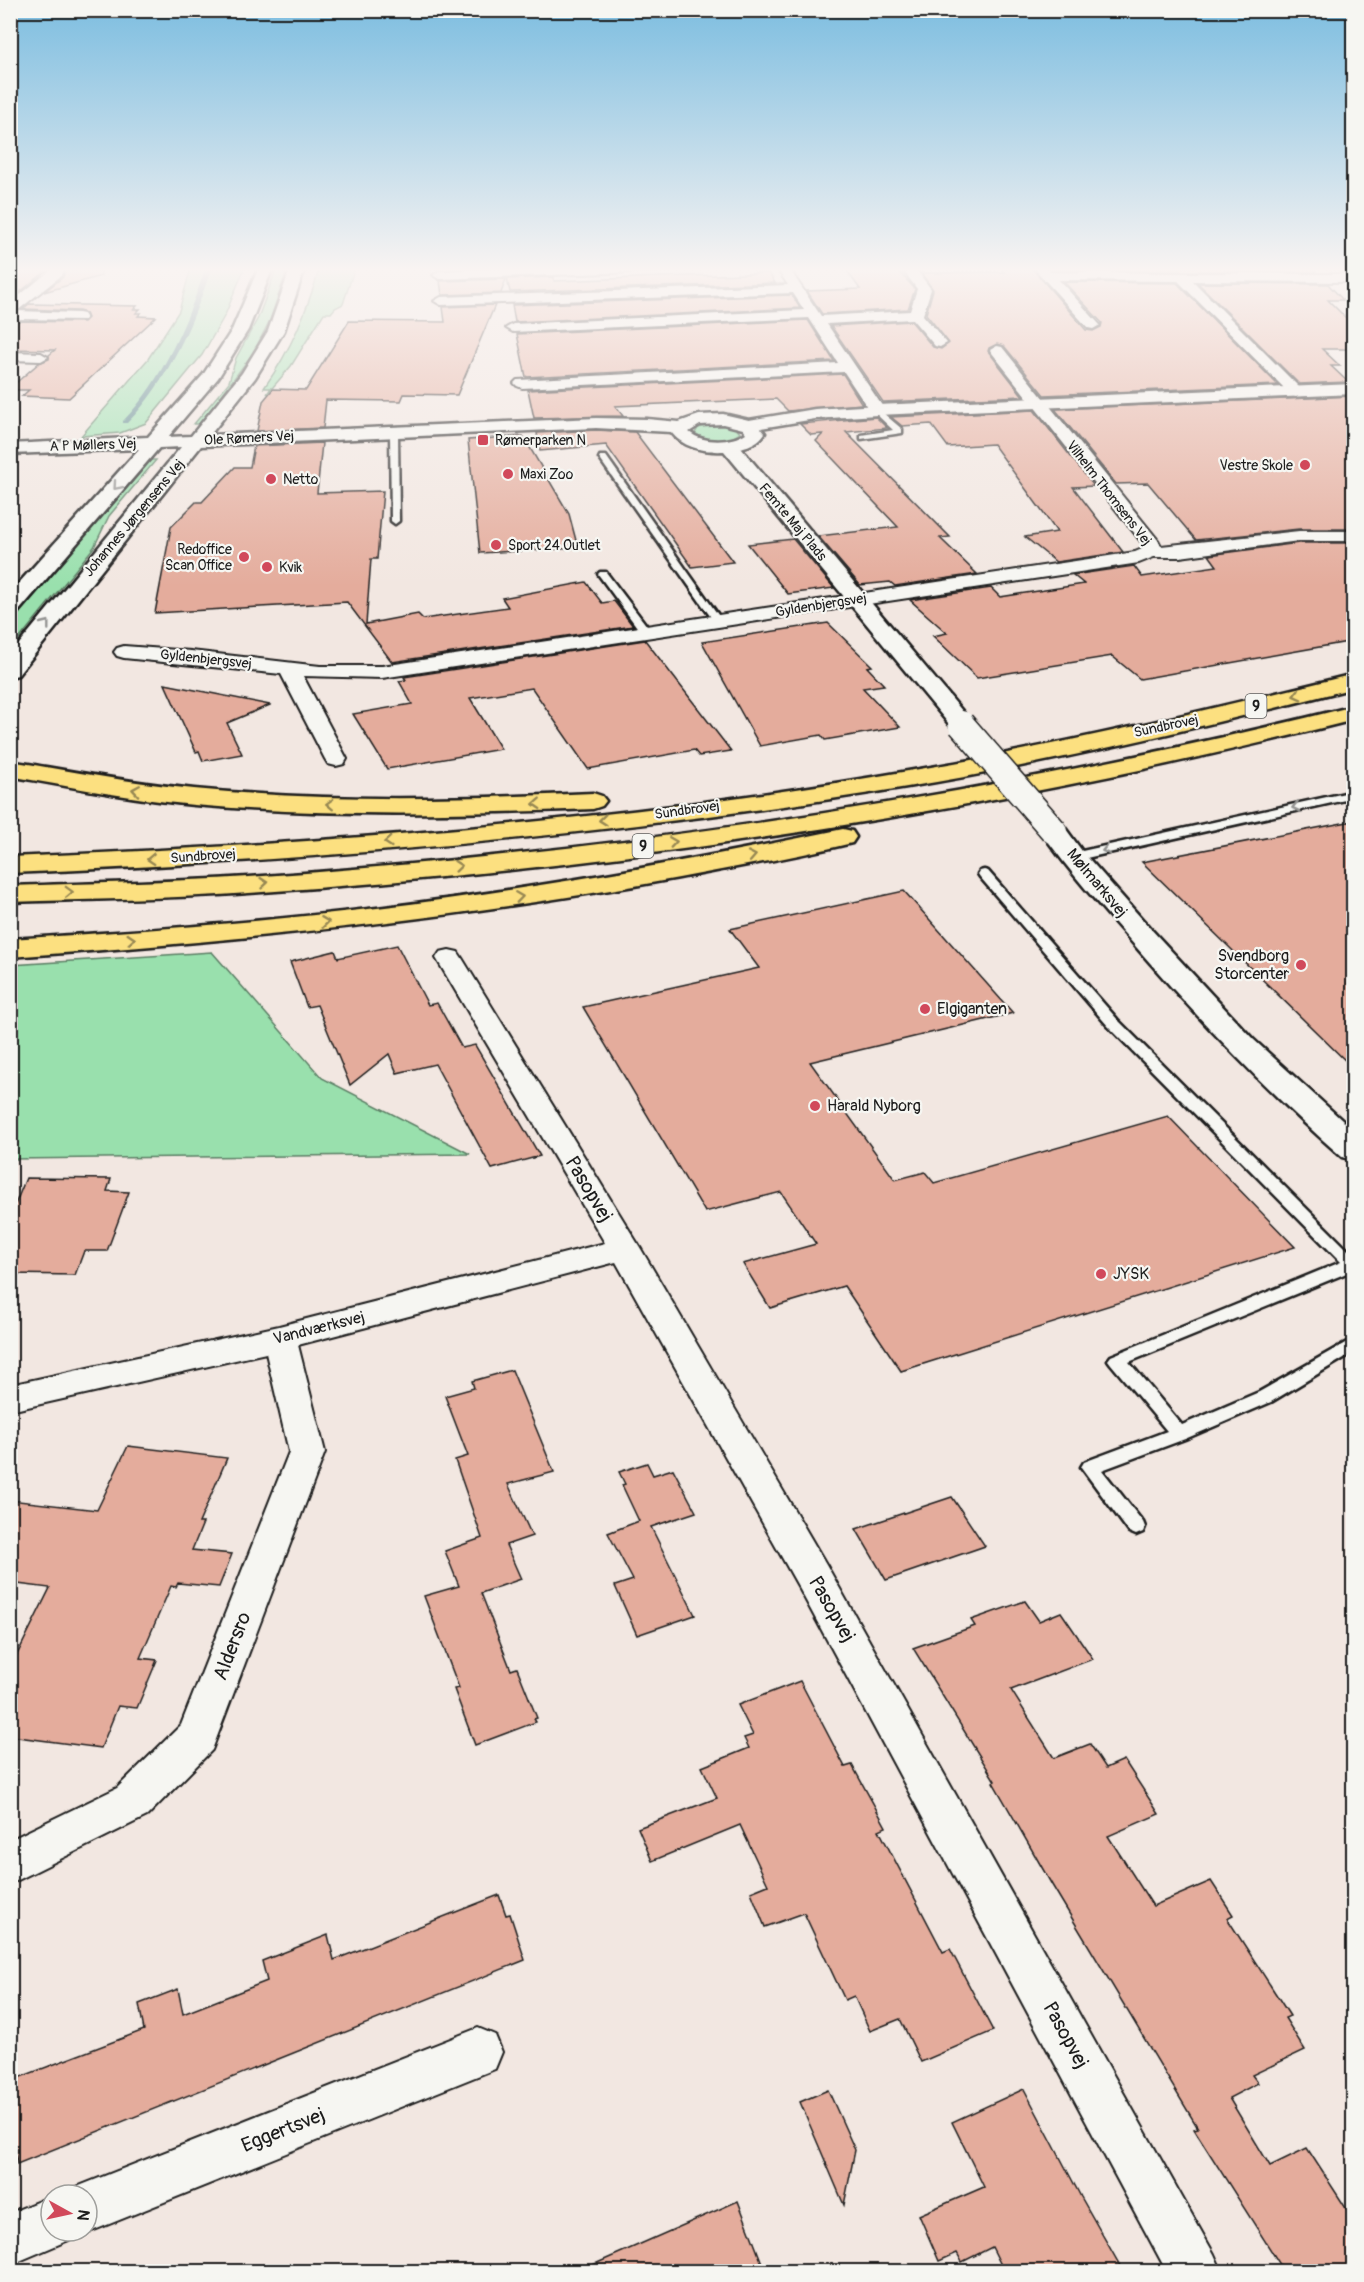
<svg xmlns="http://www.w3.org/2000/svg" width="1364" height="2282" viewBox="0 0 1364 2282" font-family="Pangolin,sans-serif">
<rect width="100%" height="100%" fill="#f2e7e1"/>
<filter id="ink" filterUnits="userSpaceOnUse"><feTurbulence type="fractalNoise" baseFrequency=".0167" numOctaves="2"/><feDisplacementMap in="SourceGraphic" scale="12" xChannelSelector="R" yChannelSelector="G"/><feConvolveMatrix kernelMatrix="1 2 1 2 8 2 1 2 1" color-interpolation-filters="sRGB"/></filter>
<g filter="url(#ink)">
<!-- green -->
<g fill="#99e0ad" stroke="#5a7e64" stroke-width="1.5">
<polygon points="191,267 245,267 225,315 202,355 146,423 120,433 81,436 148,359 179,311"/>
<polygon points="277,267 288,267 270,320 253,353 200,424 194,424 229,382 236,358 258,318"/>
<path d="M320,267H355L343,304L335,308L331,313H324L291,366L267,394L271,388H264C292,348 306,313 320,267Z"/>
<path d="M714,424L734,426L740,433C728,442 707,442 695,433L698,428Z"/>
<polygon points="151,460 156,460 109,516 94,547 11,649 11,623"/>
<polygon points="212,952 322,1078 470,1154 11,1159 11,965"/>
</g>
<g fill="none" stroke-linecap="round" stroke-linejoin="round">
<!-- stream -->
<path fill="#54858a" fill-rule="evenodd" d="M206,267H212C194,320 168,383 127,423H123V421C163,381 188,319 206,267Z"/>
</g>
<!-- building -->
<g fill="#e4ac9c" stroke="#1c1c1c" stroke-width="1.5">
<polygon points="10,267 51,267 10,300"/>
<polygon points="63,267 100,267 101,276 44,292 63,277 65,271"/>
<polygon points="844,267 895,267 915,289 908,309 822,314 807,291 860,289"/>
<polygon points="1000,267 1031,267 1086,330 1093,331 1101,327 1102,323 1064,282 1177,283 1278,385 1044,395 1004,346 997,344 989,348 988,351 1023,396 883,402 831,326 911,321 933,347 941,349 949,343 926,314 933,290 921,273 1004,272"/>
<polygon points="1049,267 1311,267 1316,272 1052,270"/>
<polygon points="769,273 775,283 510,292 507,279 554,277 554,281"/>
<polygon points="506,279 501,293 442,295 440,281"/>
<polygon points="1198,283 1328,284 1343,300 1328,300 1353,325 1353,349 1322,349 1340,366 1331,366 1348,382 1299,384"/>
<polygon points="792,295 800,308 515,322 512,305"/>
<polygon points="29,304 137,306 134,309 140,309 136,313 141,313 138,316 156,317 69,398 22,396 29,390 10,390 10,388 39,363 49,359 49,355 55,350 10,349 10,321 84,322 88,318 86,313 79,311 23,309"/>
<polygon points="495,305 457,395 404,394 401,401 326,400 323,428 257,431 263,401 273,389 306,390 349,321 445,322 443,307"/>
<polygon points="808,320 834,361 526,377 517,334"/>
<polygon points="843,374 862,404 788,411 776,399 615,406 623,416 534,418 528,390"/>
<polygon points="1353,396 1353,529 1299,529 1196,540 1148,483 1116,484 1055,409"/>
<polygon points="1034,410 1094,486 1073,487 1123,552 1056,562 1025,537 1057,532 993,444 948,447 931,424 902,426 891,417"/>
<polygon points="876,417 887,428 846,432 950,537 940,538 977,574 895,586 890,582 860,585 818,536 898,527 816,441 823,434 811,435 800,424"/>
<polygon points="596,430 635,432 733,562 692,567 606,445 540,451 537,433"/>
<polygon points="523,436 569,514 578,548 480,553 468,440"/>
<polygon points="322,443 317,493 383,491 377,559 371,559 366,624 418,614 423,619 508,607 502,598 586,582 602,603 614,601 633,626 392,662 347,602 155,613 171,527 196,502 202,502 235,467 250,467 254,446"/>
<polygon points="793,539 834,588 788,594 748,544"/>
<polygon points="1299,543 1353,543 1353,641 1140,679 1112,656 977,678 933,636 947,633 910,600 991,588 1000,597 1084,584 1073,575 1134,566 1142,577 1217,566 1209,555"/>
<polygon points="828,623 872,666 867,667 884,685 863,688 900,727 825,740 821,735 760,746 702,642"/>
<polygon points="645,640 731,751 699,756 694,750 588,769 532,688 470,698 501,749 387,769 353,714 412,704 399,681 406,680 404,677"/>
<polygon points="165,684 270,705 227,723 242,754 203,761 199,751 196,752"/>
<polygon points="1353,821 1353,1068 1142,862"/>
<polygon points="904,891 1013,1013 810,1062 895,1180 925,1172 934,1183 1168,1116 1295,1247 901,1371 844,1286 770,1308 743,1264 816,1244 781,1192 705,1212 583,1007 759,968 730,929"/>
<polygon points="397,945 428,1005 437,1003 462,1048 475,1045 540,1156 492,1169 435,1064 397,1073 389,1054 350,1085 317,1005 307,1007 290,962 335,951 338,958"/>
<polygon points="26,1178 111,1179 107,1191 129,1192 107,1251 84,1251 75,1275 10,1274 10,1217"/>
<polygon points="512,1370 554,1472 508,1484 532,1536 506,1545 521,1579 481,1593 511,1670 517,1668 537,1718 534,1719 536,1722 475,1745 454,1689 459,1688 424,1596 459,1586 445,1551 482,1538 455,1460 468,1456 445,1396 474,1388 472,1381"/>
<polygon points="128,1446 227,1458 199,1523 203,1523 192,1550 232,1554 219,1587 178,1583 176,1587 171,1586 140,1658 157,1660 137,1708 118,1706 101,1748 10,1736 10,1669 50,1588 10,1583 10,1500 97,1510"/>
<polygon points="647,1463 653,1475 673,1469 696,1512 651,1527 695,1615 637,1635 615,1586 633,1580 608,1533 639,1521 622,1485 625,1484 619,1472"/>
<polygon points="952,1497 985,1546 886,1580 856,1529"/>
<polygon points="1025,1601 1039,1621 1061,1612 1093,1659 1011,1690 1054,1758 1090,1744 1106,1768 1124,1760 1159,1814 1108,1836 1153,1906 1211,1881 1233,1915 1227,1918 1290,2016 1285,2018 1305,2050 1252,2075 1258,2083 1229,2098 1270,2166 1307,2148 1353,2219 1353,2271 1284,2271 1194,2129 1198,2128 1052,1885 993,1782 995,1781 913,1648 975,1626 971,1620"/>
<polygon points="800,1681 845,1767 852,1765 886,1827 879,1830 943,1952 950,1949 993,2031 921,2062 900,2019 870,2031 854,1996 845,2000 804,1913 765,1927 751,1892 768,1885 740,1825 652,1861 638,1828 717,1798 702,1767 749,1748 744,1738 753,1735 738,1705"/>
<polygon points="499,1895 506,1915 510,1914 525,1960 17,2164 10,2113 10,2081 144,2030 139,2004 178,1989 183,2014 267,1981 262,1961 328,1935 334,1960"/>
<polygon points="1024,2089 1081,2197 1123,2271 1004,2271 992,2247 962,2262 957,2253 939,2261 919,2215 984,2187 952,2122"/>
<polygon points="828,2090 855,2150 844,2205 800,2102"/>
<polygon points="738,2201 765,2271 579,2271"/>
</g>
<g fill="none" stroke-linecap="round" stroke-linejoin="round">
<defs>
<g id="service">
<polygon points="877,408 902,429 902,433 861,439 861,435 893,430 874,412 873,410"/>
<polygon points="394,430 398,432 399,521 395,524 391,521 390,432"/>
<polygon points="600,456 606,456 721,619 721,623 715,623 599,458"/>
<polygon points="600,572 606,572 650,630 650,634 642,634 598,574"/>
<polygon points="1354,791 1354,798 1073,861 1067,857 1073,853"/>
<polygon points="984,870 988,871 1118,1020 1354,1256 1354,1270 1129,1362 1182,1425 1259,1392 1354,1338 1354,1352 1271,1402 1185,1439 1102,1470 1143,1522 1145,1527 1143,1532 1136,1535 1129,1532 1081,1467 1084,1462 1167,1431 1111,1364 1108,1360 1111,1356 1341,1262 1108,1026 980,877 978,874 980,871"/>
</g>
<g id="minor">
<polygon points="556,267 671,267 665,271 439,279 433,275 439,271"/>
<polygon points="776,267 788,267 821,316 910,311 917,289 901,267 914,267 931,289 923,315 947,343 940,347 935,346 912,319 827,324 885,410 877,415 871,413 844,372 522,388 517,386 514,383 517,380 838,363 809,318 513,332 506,328 513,324 804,310 793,293 441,305 434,301 441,297 788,285"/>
<polygon points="1033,267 1046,267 1051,272 1354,274 1354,282 1193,281 1304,392 1296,397 1291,395 1178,281 1059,280 1100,325 1093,329 1088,328"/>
<polygon points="57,268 62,269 63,272 62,275 17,311 79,313 84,314 86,317 84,320 10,319 10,303 52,269"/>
<polygon points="997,346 1002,347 1158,540 1161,546 1299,531 1354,531 1354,541 1299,541 1180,557 1154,557 1139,563 382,678 303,676 347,759 344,764 336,766 328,764 325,759 281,674 124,658 117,656 114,652 117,648 124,646 191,651 320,666 382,666 1135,552 1142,549 1143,544 992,353 990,350"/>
<polygon points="10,352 41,353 48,357 41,361 10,360"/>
<polygon points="449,950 458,952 462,958 641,1249 826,1564 1214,2254 1222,2272 1167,2272 798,1586 616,1262 298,1345 325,1452 212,1750 147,1816 10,1884 10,1840 117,1788 181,1725 289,1452 266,1353 10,1411 10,1385 279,1326 605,1243 436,958 440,952"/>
<polygon points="478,2028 495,2035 502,2052 495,2069 87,2233 81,2231 87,2231 87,2195 67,2195 69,2190"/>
<polygon points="51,2196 51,2231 73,2231 69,2240 10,2265 10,2213"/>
</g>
<g id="tertiary">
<path d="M259,267H273L248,330L218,378L168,437L191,436L242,373L268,331L291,267H305L284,331L255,378L210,435L596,418L647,419L679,422L699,415L723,414L749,420L815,409L877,405L1354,384V394L877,415L815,419L761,428L765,433C759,442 751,445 741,448L969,719L973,724L969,729L961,731L953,729L724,451C705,452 683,448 671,432L596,428L201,446L18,675L10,677V655L181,447L159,448L18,612L10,613V593L139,449L10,454V444L148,437L203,375L232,330ZM723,424L743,429L746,433C731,443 704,444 689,432L700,425Z"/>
<path d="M1054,823L1063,825L1082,851L1150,928L1253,1039L1354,1131V1160L1342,1157C1268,1092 1201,1022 1137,948C1104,910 1069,872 1041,831L1045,825Z"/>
</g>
<g id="primary">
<path d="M1354,674V688C1206,726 1057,762 907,787C611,836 311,861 10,873V857C312,845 616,822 914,770C1062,745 1208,710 1354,674Z"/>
<path d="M1354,706V720C996,811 617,868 249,893C170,899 90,899 10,902V886C90,883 170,882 249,877C620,852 993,796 1354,706Z"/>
<path d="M10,761C71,771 132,783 194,789C327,802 460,799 593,793L602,796L606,801L602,806L593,809C460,814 327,817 194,805C132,799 71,787 10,776Z"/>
<path d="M843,829L852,831L856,837L852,843C795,857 737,867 679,878C456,919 237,941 10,957V939C133,931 255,923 377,908C534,889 689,861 843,829Z"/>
</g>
</defs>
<!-- service casing -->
<use href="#service" stroke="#1c1c1c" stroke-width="5"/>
<!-- minor casing -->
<use href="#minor" stroke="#1c1c1c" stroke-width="4"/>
<!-- tertiary casing -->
<use href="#tertiary" stroke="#1c1c1c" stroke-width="5"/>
<!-- primary casing -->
<use href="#primary" stroke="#1c1c1c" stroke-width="5"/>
<!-- service -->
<use href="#service" fill="#f6f6f2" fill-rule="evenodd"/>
<!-- minor -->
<use href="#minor" fill="#f6f6f2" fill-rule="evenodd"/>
<!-- tertiary -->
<use href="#tertiary" fill="#f6f6f2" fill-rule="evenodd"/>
<!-- primary -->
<use href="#primary" fill="#fce080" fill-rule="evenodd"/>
<defs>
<polyline id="tertiary-bridge" points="961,724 1054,831"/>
</defs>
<!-- tertiary-bridge casing -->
<use href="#tertiary-bridge" stroke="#1c1c1c" stroke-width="29" stroke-linecap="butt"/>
<!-- tertiary-bridge -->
<use href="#tertiary-bridge" stroke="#f6f6f2" stroke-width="26"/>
</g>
<!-- one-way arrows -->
<defs><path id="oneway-chevron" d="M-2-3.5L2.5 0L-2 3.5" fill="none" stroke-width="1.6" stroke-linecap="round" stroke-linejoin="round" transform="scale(1.5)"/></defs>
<g stroke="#949492">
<use href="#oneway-chevron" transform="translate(117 486) rotate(131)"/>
<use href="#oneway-chevron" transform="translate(46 624) rotate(-52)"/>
<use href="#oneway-chevron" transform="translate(1296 807) rotate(167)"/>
<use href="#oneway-chevron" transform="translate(1106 850) rotate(167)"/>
</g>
<g stroke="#978853">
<use href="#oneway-chevron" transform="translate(1297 695) rotate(166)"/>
<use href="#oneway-chevron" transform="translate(136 790) rotate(-171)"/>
<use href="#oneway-chevron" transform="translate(330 804) rotate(-178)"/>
<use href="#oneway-chevron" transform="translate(537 804) rotate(177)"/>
<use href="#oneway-chevron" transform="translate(603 820) rotate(174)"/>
<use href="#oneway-chevron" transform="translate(388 842) rotate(175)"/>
<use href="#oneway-chevron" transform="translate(673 842) rotate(-8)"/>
<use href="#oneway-chevron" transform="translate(752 856) rotate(-11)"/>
<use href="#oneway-chevron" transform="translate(151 859) rotate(177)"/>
<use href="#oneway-chevron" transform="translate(458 866) rotate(-6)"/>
<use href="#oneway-chevron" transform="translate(264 883) rotate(-5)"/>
<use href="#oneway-chevron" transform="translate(69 892) rotate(-2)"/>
<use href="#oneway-chevron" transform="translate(519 897) rotate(-8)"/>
<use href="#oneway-chevron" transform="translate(325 922) rotate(-7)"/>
<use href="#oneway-chevron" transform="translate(131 939) rotate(-4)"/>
</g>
</g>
<!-- sky -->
<linearGradient id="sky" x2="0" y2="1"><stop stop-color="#7cbde0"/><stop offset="0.46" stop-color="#f9f4f2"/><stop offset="1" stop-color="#f9f4f2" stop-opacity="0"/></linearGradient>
<rect width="1364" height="586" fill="url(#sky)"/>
<!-- markers -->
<g fill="#d1495b" stroke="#f6f6f2" stroke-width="2">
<rect x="477" y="434" width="12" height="12" rx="3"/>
<circle cx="1305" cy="465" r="6"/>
<circle cx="508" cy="474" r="6"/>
<circle cx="271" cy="479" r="6"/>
<circle cx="496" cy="545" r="6"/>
<circle cx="244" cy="557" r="6"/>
<circle cx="267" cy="567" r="6"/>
<circle cx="1301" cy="965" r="6"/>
<circle cx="925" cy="1009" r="6"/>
<circle cx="815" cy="1106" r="6"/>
<circle cx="1101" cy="1274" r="6"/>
</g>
<g text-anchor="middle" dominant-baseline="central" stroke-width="4.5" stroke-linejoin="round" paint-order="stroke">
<!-- far-street labels -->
<g font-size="14" fill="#1c1c1c" stroke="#f6f6f2">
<text transform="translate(249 438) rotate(-3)">Ole Rømers Vej</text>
<text transform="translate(93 445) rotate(-2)">A P Møllers Vej</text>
<text transform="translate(1109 493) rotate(52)">Vilhelm Thomsens Vej</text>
<text transform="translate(134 518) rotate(-50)">Johannes Jørgensens Vej</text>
<text transform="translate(793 522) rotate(50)">Femte Maj Plads</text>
<text transform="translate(821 605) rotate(-9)">Gyldenbjergsvej</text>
<text transform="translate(206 659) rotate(6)">Gyldenbjergsvej</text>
<text transform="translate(1166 726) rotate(-12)">Sundbrovej</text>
<text transform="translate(687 810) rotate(-8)">Sundbrovej</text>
<text transform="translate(203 856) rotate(-4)">Sundbrovej</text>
</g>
<!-- far-poi labels -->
<g font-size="14" fill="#1c1c1c" stroke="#f6f6f2" text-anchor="start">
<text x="495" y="440">Rømerparken N</text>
<text x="1293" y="465" text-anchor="end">Vestre Skole</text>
<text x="520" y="474">Maxi Zoo</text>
<text x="283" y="479">Netto</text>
<text x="508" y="545">Sport 24 Outlet</text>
<text x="232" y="549" text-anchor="end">Redoffice<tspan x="232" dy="16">Scan Office</tspan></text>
<text x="279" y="567">Kvik</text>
</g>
<!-- shield labels -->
<g fill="#f6f6f2" stroke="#5d5d5c" stroke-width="1.5">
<rect x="1245.5" y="694" width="21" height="24" rx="4.5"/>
<rect x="632.5" y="834" width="21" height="24" rx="4.5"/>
</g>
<g font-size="15" font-weight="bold" fill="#1c1c1c">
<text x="1256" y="706">9</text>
<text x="643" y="846">9</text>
</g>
<!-- street labels -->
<g font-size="16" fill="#1c1c1c" stroke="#f6f6f2">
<text transform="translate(1097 883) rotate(50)">Mølmarksvej</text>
<text transform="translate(319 1328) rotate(-14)">Vandværksvej</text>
</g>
<!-- poi labels -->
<g font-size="16" fill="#1c1c1c" stroke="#f6f6f2" text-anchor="start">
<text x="1289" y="956" text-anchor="end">Svendborg<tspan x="1289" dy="18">Storcenter</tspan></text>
<text x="937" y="1009">Elgiganten</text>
<text x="827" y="1106">Harald Nyborg</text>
<text x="1113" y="1274">JYSK</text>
</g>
<!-- near-street labels -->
<g font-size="20" fill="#1c1c1c" stroke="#f6f6f2">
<text transform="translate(589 1189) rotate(59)">Pasopvej</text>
<text transform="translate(832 1609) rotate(60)">Pasopvej</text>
<text transform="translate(232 1646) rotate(-69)">Aldersro</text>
<text transform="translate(1066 2035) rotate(61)">Pasopvej</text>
<text transform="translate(283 2130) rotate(-22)">Eggertsvej</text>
</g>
</g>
<!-- margin -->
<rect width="1364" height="2282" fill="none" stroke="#f6f6f2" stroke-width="36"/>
<rect x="18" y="18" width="1328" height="2246" fill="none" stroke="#1c1c1c" stroke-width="2" filter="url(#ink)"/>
<!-- north arrow -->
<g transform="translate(69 2213) rotate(98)"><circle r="28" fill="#f6f6f2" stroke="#9f9f9c" stroke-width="1.5"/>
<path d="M0-4.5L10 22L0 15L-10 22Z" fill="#d1495b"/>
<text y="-9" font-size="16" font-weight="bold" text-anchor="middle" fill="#1c1c1c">N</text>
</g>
</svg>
